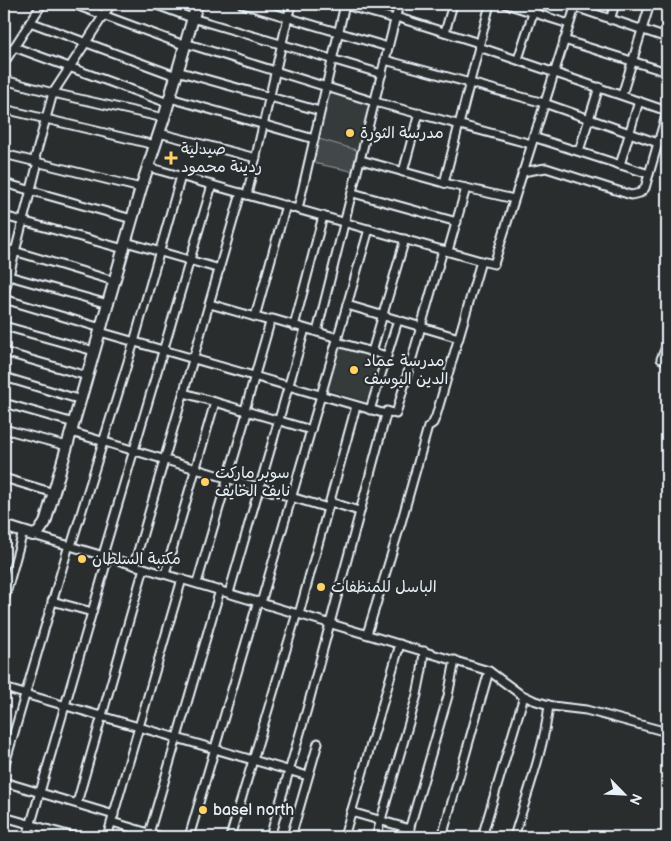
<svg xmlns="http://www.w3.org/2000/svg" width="671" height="841" viewBox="0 0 671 841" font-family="'Balsamiq Sans','Playpen Sans Arabic',sans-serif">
<rect width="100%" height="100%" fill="#2a2d2e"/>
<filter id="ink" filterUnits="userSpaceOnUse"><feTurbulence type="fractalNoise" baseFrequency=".02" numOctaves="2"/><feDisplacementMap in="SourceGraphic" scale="10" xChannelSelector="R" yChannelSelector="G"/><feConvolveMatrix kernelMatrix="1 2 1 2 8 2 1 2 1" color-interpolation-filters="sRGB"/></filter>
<g filter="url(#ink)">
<!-- built -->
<g fill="#363a3b">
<polygon points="330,91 370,104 353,173 311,163"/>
<polygon points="339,345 384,359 370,403 326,389"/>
</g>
<!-- green -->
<polygon fill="#424648" stroke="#959ca0" points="319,139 357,150 352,171 313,163"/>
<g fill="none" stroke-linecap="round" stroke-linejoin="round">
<defs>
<g id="street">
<polyline points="73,4 184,45"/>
<polyline points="154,4 192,18 382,74"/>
<polyline points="242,4 388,47"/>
<polyline points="341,4 395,19"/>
<polyline points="506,4 569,24"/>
<polyline points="575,7 667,38"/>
<polyline points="396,17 479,43"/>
<polyline points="610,20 615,4"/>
<polyline points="30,22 176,76"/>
<polyline points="445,32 453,4"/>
<polyline points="564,40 667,72"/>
<polyline points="185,43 375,102 531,144"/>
<polyline points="14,47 168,103"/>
<polyline points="479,47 667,111"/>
<polyline points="518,59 536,4"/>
<polyline points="385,60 544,103 658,143"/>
<polyline points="4,63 42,4"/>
<polyline points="177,71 320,111"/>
<polyline points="4,80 53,93 164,118"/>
<polyline points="622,95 650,4"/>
<polyline points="170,98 314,139"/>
<polyline points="4,109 155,145"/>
<polyline points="159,133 256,158"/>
<polyline points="533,137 649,174"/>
<polyline points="579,151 599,87"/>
<polyline points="4,154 141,188"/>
<polyline points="361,160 444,183 514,199"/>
<polyline points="620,165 639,101"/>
<polyline points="148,167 481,261"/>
<polyline points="403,172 419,113"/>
<polyline points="522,172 546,168 631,195 640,193 645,188 667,112"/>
<polyline points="4,183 132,219"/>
<polyline points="444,183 490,4"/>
<polyline points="353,193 457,222"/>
<polyline points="247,195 291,4"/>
<polyline points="298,209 345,4"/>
<polyline points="4,216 124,249"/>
<polyline points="126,242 220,269"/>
<polyline points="4,248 114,281"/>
<polyline points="448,251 466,188"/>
<polyline points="9,276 108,304"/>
<polyline points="4,295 38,162 35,158 53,93 111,4"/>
<polyline points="4,299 101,328"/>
<polyline points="210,304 266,320 273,319 338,338"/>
<polyline points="347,305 459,338"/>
<polyline points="255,317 286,205"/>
<polyline points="4,326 94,351"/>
<polyline points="294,326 323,216"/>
<polyline points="100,332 386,414"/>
<polyline points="317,332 399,4"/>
<polyline points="337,342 387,356"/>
<polyline points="4,352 87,376"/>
<polyline points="372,352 405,239"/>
<polyline points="661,359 667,345"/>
<polyline points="4,377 81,400"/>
<polyline points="184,393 311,430"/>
<polyline points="4,403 74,423"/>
<polyline points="370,410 398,320"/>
<polyline points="4,429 67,446"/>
<polyline points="71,432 328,508"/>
<polyline points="4,478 54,493"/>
<polyline points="330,502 359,511"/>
<polyline points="33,535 489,671 520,694 533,700 552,706 586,710 667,732"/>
<polyline points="71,546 134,342 181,176"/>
<polyline points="103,555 212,185"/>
<polyline points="134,565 241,193"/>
<polyline points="165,574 215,402"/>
<polyline points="197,583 246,416 245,410 271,319"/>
<polyline points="229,593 305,329"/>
<polyline points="4,601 23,532"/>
<polyline points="52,601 92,612"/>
<polyline points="261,603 369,229"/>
<polyline points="299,614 356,406"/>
<polyline points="367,634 401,523 428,427 433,423 436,416 481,261 494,264 576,4"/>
<polyline points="4,688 308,776"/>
<polyline points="4,767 69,545"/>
<polyline points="4,782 114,815"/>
<polyline points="77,803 144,568"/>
<polyline points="351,812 410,829"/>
<polyline points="4,817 75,837"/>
<polyline points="112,822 162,837"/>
<polyline points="27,837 108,557"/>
<polyline points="107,837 182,579"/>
<polyline points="148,837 220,590"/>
<polyline points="189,837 258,601"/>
<polyline points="230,837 297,613"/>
<polyline points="270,837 307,709 387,411 396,414 443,250"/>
<polyline points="291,837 318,743"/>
<polyline points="344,837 400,644"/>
<polyline points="376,837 417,695 422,670 424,651"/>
<polyline points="407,837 448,696 455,660"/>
<polyline points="442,837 489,671"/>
<polyline points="482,837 524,696"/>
<path d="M514,837C527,794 544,749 549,705"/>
</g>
<polyline id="secondary" points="4,526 33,535 38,533 45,523 141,188 164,118 197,4"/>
</defs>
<!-- street casing -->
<use href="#street" stroke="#e8f1f8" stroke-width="11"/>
<!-- secondary casing -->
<use href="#secondary" stroke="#e8f1f8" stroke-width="14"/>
<!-- street -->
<use href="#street" stroke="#2a2d2e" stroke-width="7"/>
<!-- secondary -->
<use href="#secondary" stroke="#2a2d2e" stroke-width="10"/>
</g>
</g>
<!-- markers -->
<g fill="#ffd166" stroke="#2a2d2e" stroke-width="2">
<circle cx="350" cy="133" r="5"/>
<path d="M168.5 150.5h5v5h5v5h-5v5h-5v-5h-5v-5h5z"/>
<circle cx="354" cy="370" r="5"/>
<circle cx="205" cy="482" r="5"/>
<circle cx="82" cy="559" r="5"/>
<circle cx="321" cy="587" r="5"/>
<circle cx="203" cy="810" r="5"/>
</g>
<g text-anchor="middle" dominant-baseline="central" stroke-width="4.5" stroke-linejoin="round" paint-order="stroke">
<!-- poi labels -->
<g font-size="16" fill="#e8f1f8" stroke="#2a2d2e" text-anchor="start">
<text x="360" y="133">مدرسة الثورة</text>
<text x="181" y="149">صيدلية<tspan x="181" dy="18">ردينة محمود</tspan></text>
<text x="364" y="361">مدرسة عماد<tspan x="364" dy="18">الدين اليوسف</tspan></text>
<text x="215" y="473">سوبر ماركت<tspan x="215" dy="18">نايف الخايف</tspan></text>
<text x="92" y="559">مكتبة السلطان</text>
<text x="331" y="587">الباسل للمنظفات</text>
<text x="213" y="810">basel north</text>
</g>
</g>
<!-- margin -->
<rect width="671" height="841" fill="none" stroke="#2a2d2e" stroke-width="20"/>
<rect x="10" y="10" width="651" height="821" fill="none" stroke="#e8f1f8" stroke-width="2" filter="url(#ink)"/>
<!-- north arrow -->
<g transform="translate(624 794) rotate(114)" stroke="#2a2d2e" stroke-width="4" paint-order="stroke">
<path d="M0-4L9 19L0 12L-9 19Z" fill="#e8f1f8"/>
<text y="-8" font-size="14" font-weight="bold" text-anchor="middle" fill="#e8f1f8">N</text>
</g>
</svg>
